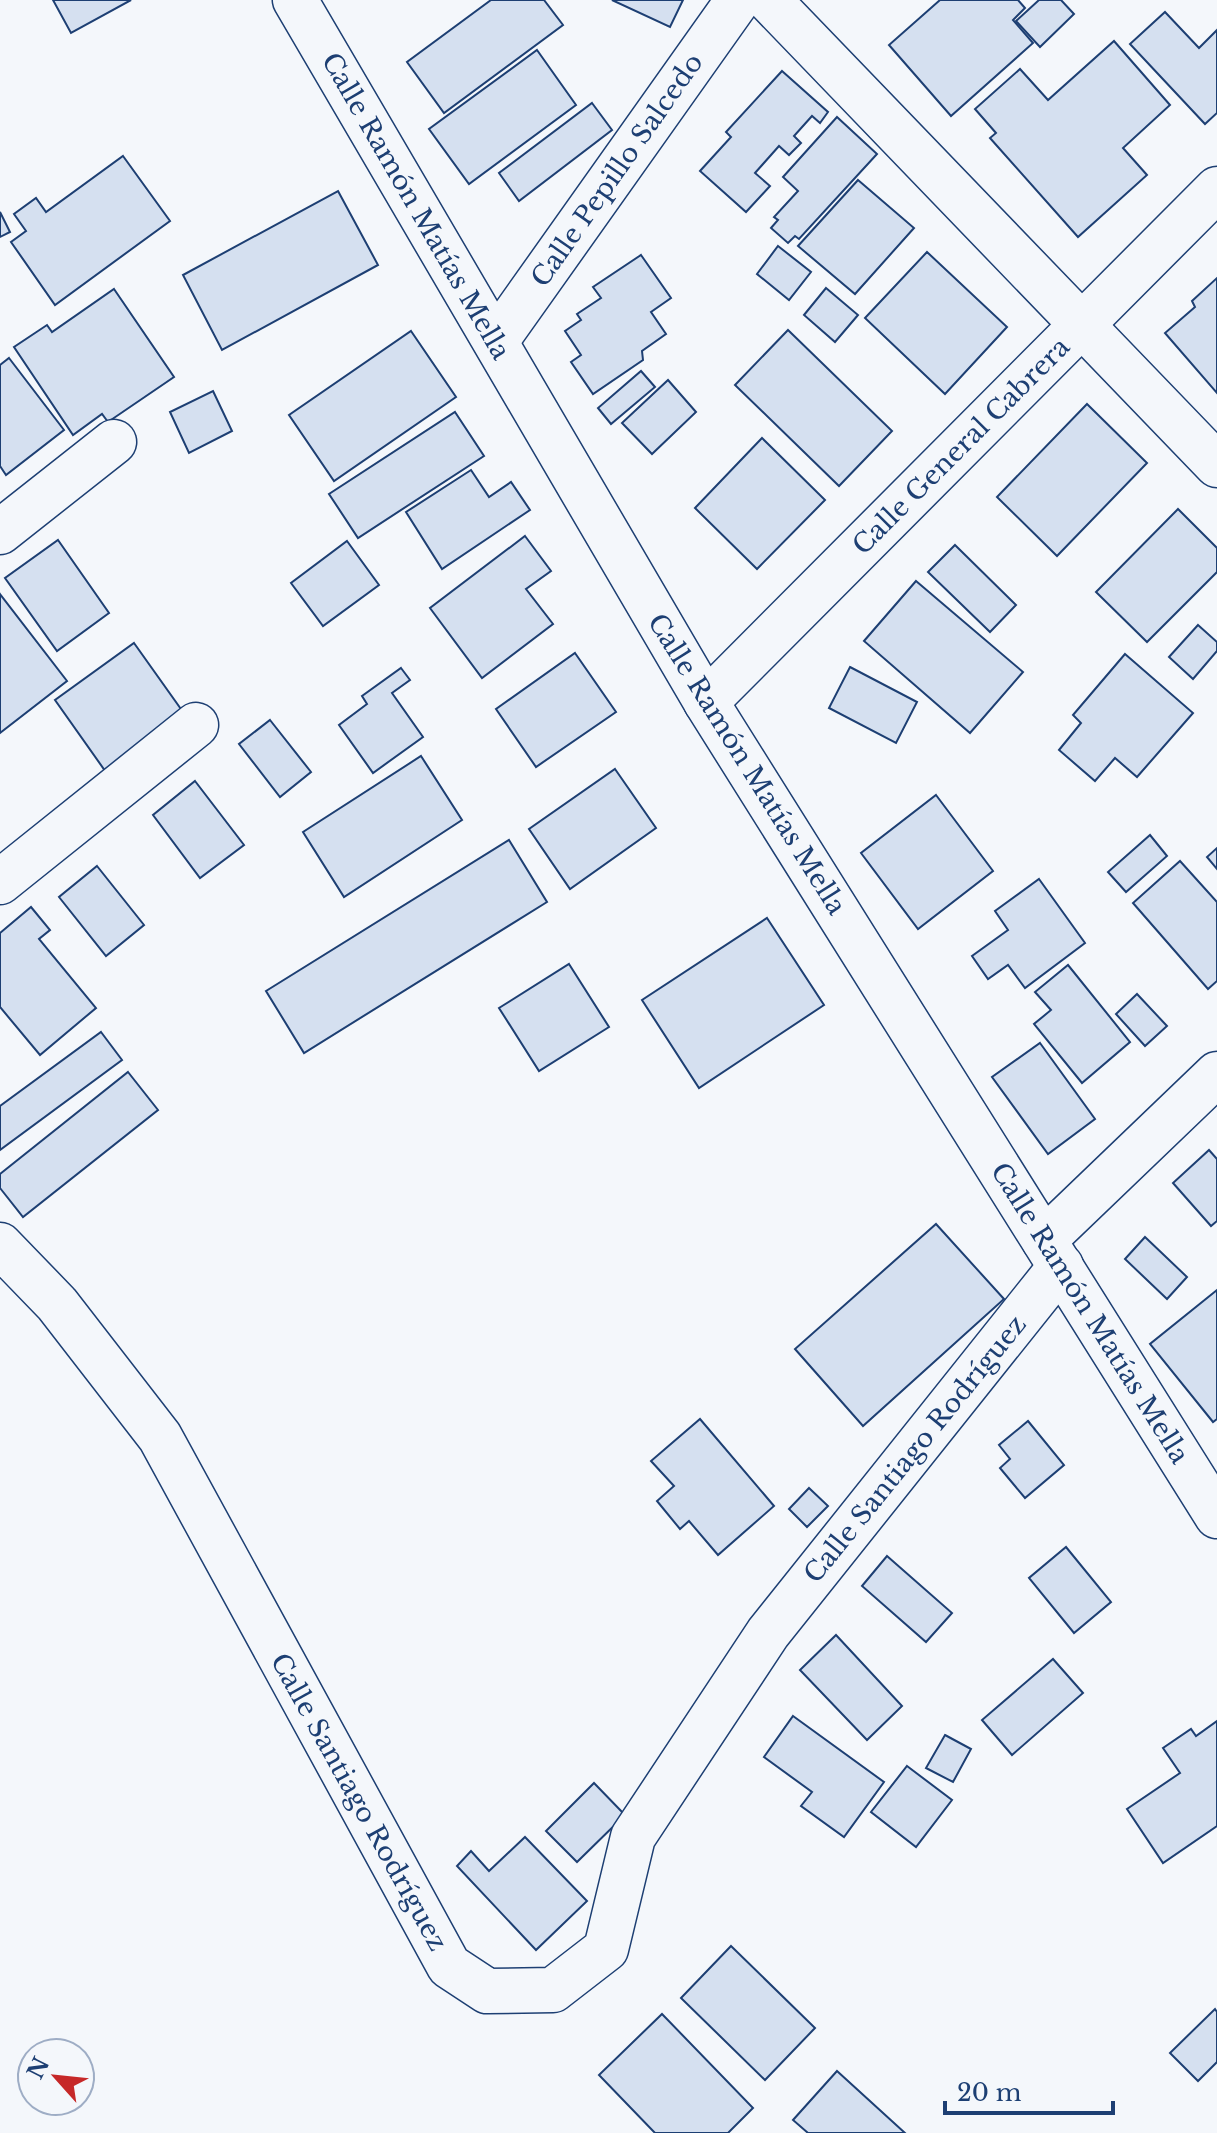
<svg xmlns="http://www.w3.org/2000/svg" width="1217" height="2133" viewBox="0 0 1217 2133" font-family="'Libre Baskerville',serif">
<rect width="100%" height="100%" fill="#f4f7fb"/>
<!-- building -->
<g fill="#d5e0f0" stroke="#1d3f73" stroke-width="2">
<polygon points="53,0 131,0 71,33"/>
<polygon points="491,0 544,0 563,25 444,113 407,62"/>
<polygon points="612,0 683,0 670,27"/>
<polygon points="940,0 1018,0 1025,8 1013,20 1033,43 951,116 889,45"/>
<polygon points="1039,0 1061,0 1074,14 1040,47 1016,21"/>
<polygon points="1165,12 1199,48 1217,30 1217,113 1205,124 1130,44"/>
<polygon points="1114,41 1170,105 1123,148 1147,175 1078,237 990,138 996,133 975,109 1020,69 1048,100"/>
<polygon points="537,50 576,105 469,184 429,129"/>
<polygon points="782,71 828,112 820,123 812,116 794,136 801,143 789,155 779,146 755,173 770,186 746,212 700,171 731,137 726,132"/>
<polygon points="592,103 612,130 519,201 499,173"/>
<polygon points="837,117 877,154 799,239 795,236 788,243 771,228 778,220 774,217 798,191 783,177"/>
<polygon points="123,156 170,221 55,305 11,242 26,231 14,214 36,198 46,212"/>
<polygon points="858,180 914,228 855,294 798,246"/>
<polygon points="338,191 378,265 222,350 183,275"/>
<polygon points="0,212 10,232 0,237"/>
<polygon points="778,246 811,272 789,300 757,274"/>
<polygon points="927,252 1007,327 945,394 865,318"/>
<polygon points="641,255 671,298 651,312 666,334 642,351 643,360 593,394 571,362 581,355 565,331 581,320 577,314 601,298 593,287"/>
<polygon points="1217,278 1217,393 1165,333 1195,307 1192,301"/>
<polygon points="826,288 858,315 835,342 804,315"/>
<polygon points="114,289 174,377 108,422 102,414 73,435 14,347 47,325 52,332"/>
<polygon points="788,330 892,431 839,486 735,385"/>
<polygon points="411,331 456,397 334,481 289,415"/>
<polygon points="9,358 64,430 6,475 0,466 0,365"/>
<polygon points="641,371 655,387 611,424 598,408"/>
<polygon points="668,380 696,412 652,454 622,423"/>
<polygon points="213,391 232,431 189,453 170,412"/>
<polygon points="1087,404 1147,463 1057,556 997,497"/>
<polygon points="455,412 484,456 358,538 329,494"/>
<polygon points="762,438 825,500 757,569 695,508"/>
<polygon points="471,470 489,497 511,482 530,510 442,569 406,512"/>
<polygon points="1178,509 1217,548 1217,572 1147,642 1096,592"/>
<polygon points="525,536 551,571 526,589 553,624 482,678 430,608"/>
<polygon points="58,540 109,613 57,651 5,578"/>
<polygon points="347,541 379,585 323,626 291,583"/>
<polygon points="955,545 1016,605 990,632 928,572"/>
<polygon points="916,581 1023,672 970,733 864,641"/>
<polygon points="0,594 67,681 0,733"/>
<polygon points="1198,625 1217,642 1217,651 1193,679 1169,657"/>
<polygon points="134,643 188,719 108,775 55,700"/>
<polygon points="575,653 616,712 536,767 496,709"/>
<polygon points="1125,654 1193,713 1137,777 1115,758 1095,781 1059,750 1081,723 1073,715"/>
<polygon points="850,667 917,702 896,743 829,708"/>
<polygon points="401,668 410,680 392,693 423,737 373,773 339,725 367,704 362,696"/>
<polygon points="270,720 311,772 280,797 239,744"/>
<polygon points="421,756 462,820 344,897 303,832"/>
<polygon points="615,769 656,828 570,889 529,829"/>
<polygon points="195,781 244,845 200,878 153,815"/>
<polygon points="936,795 993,871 918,929 861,853"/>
<polygon points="1150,835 1167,856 1126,892 1108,872"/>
<polygon points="509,840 547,902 304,1053 266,991"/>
<polygon points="1217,848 1217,869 1207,857"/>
<polygon points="1180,861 1217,902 1217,981 1208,989 1133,903"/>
<polygon points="97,866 144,925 106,956 59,897"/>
<polygon points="1039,879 1085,943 1025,988 1008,965 988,979 972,956 1008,930 995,911"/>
<polygon points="31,907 50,930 39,939 96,1008 40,1055 0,1007 0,933"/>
<polygon points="767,918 824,1005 699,1088 642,1000"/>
<polygon points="569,964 609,1027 539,1071 499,1008"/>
<polygon points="1068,965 1130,1042 1082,1083 1034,1024 1051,1010 1035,992"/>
<polygon points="1137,994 1167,1026 1145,1046 1116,1014"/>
<polygon points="101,1032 122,1060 0,1150 0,1106"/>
<polygon points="1040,1043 1095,1119 1048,1154 992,1077"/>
<polygon points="128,1072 158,1110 23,1217 0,1188 0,1174"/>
<polygon points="1209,1150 1217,1159 1217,1221 1211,1226 1173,1183"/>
<polygon points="936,1224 1004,1299 863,1426 795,1349"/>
<polygon points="1145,1237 1187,1277 1167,1299 1125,1259"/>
<polygon points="1217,1290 1217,1419 1213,1422 1150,1344"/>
<polygon points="700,1419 774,1506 718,1555 689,1521 680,1529 657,1501 674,1486 651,1461"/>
<polygon points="1028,1421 1064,1465 1025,1498 1000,1468 1010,1459 999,1445"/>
<polygon points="809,1488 828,1506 807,1527 789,1509"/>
<polygon points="1066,1547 1111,1602 1074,1633 1029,1578"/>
<polygon points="887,1556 952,1613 926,1642 862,1586"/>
<polygon points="836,1635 902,1706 867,1740 800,1670"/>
<polygon points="1053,1659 1083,1693 1012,1755 982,1720"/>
<polygon points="793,1716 884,1782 844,1837 801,1806 812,1792 764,1757"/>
<polygon points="1217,1721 1217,1826 1163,1863 1127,1809 1180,1773 1163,1748 1191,1729 1196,1736"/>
<polygon points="945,1735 971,1749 953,1782 926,1768"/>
<polygon points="907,1766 952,1800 916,1847 871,1812"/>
<polygon points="594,1783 625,1815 577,1862 546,1831"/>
<polygon points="525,1837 587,1901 536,1950 457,1866 471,1851 489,1871"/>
<polygon points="731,1946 815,2028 765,2080 681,1998"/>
<polygon points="1215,2009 1217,2012 1217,2062 1198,2081 1170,2053"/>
<polygon points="662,2014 753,2108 728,2133 655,2133 599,2075"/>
<polygon points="837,2071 905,2133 808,2133 793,2120"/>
</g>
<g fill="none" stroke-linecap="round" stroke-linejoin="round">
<defs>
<g id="minor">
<polyline points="295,0 706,702 1217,1516"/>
<polyline points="769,0 1217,465"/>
<polyline points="496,341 738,0"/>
<polyline points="0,532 114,442"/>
<polyline points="706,702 1217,189"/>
<polyline points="0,882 196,725"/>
<polyline points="1044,1240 1217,1074"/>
<polyline points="0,1245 57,1304 160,1437 449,1966 487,1991 553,1990 606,1949 633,1837 768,1633 1061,1266"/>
</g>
</defs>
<!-- minor casing -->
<use href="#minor" stroke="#1d3f73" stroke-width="47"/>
<!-- minor -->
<use href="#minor" stroke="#f4f7fb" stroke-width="44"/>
</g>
<g text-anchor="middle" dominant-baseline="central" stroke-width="6" stroke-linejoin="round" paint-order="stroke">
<!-- street labels -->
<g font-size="26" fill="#1d3f73" stroke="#f4f7fb">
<text transform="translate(617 170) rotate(-55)">Calle Pepillo Salcedo</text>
<text transform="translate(416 206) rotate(60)">Calle Ramón Matías Mella</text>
<text transform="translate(961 446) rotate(-45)">Calle General Cabrera</text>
<text transform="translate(747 764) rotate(58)">Calle Ramón Matías Mella</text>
<text transform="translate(1090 1313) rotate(58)">Calle Ramón Matías Mella</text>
<text transform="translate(915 1449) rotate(-51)">Calle Santiago Rodríguez</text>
<text transform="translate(359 1802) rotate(61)">Calle Santiago Rodríguez</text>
</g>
</g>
<!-- north arrow -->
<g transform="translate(56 2077) rotate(297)"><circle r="38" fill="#f4f7fb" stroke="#9eadc5" stroke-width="2"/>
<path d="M0-6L14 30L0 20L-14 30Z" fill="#c62828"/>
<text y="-12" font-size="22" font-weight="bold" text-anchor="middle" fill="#1d3f73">N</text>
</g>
<!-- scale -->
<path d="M945 2101v12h168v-12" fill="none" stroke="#1d3f73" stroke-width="4"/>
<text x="957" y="2101" font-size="24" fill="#1d3f73" stroke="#f4f7fb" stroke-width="6" paint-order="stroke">20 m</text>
</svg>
